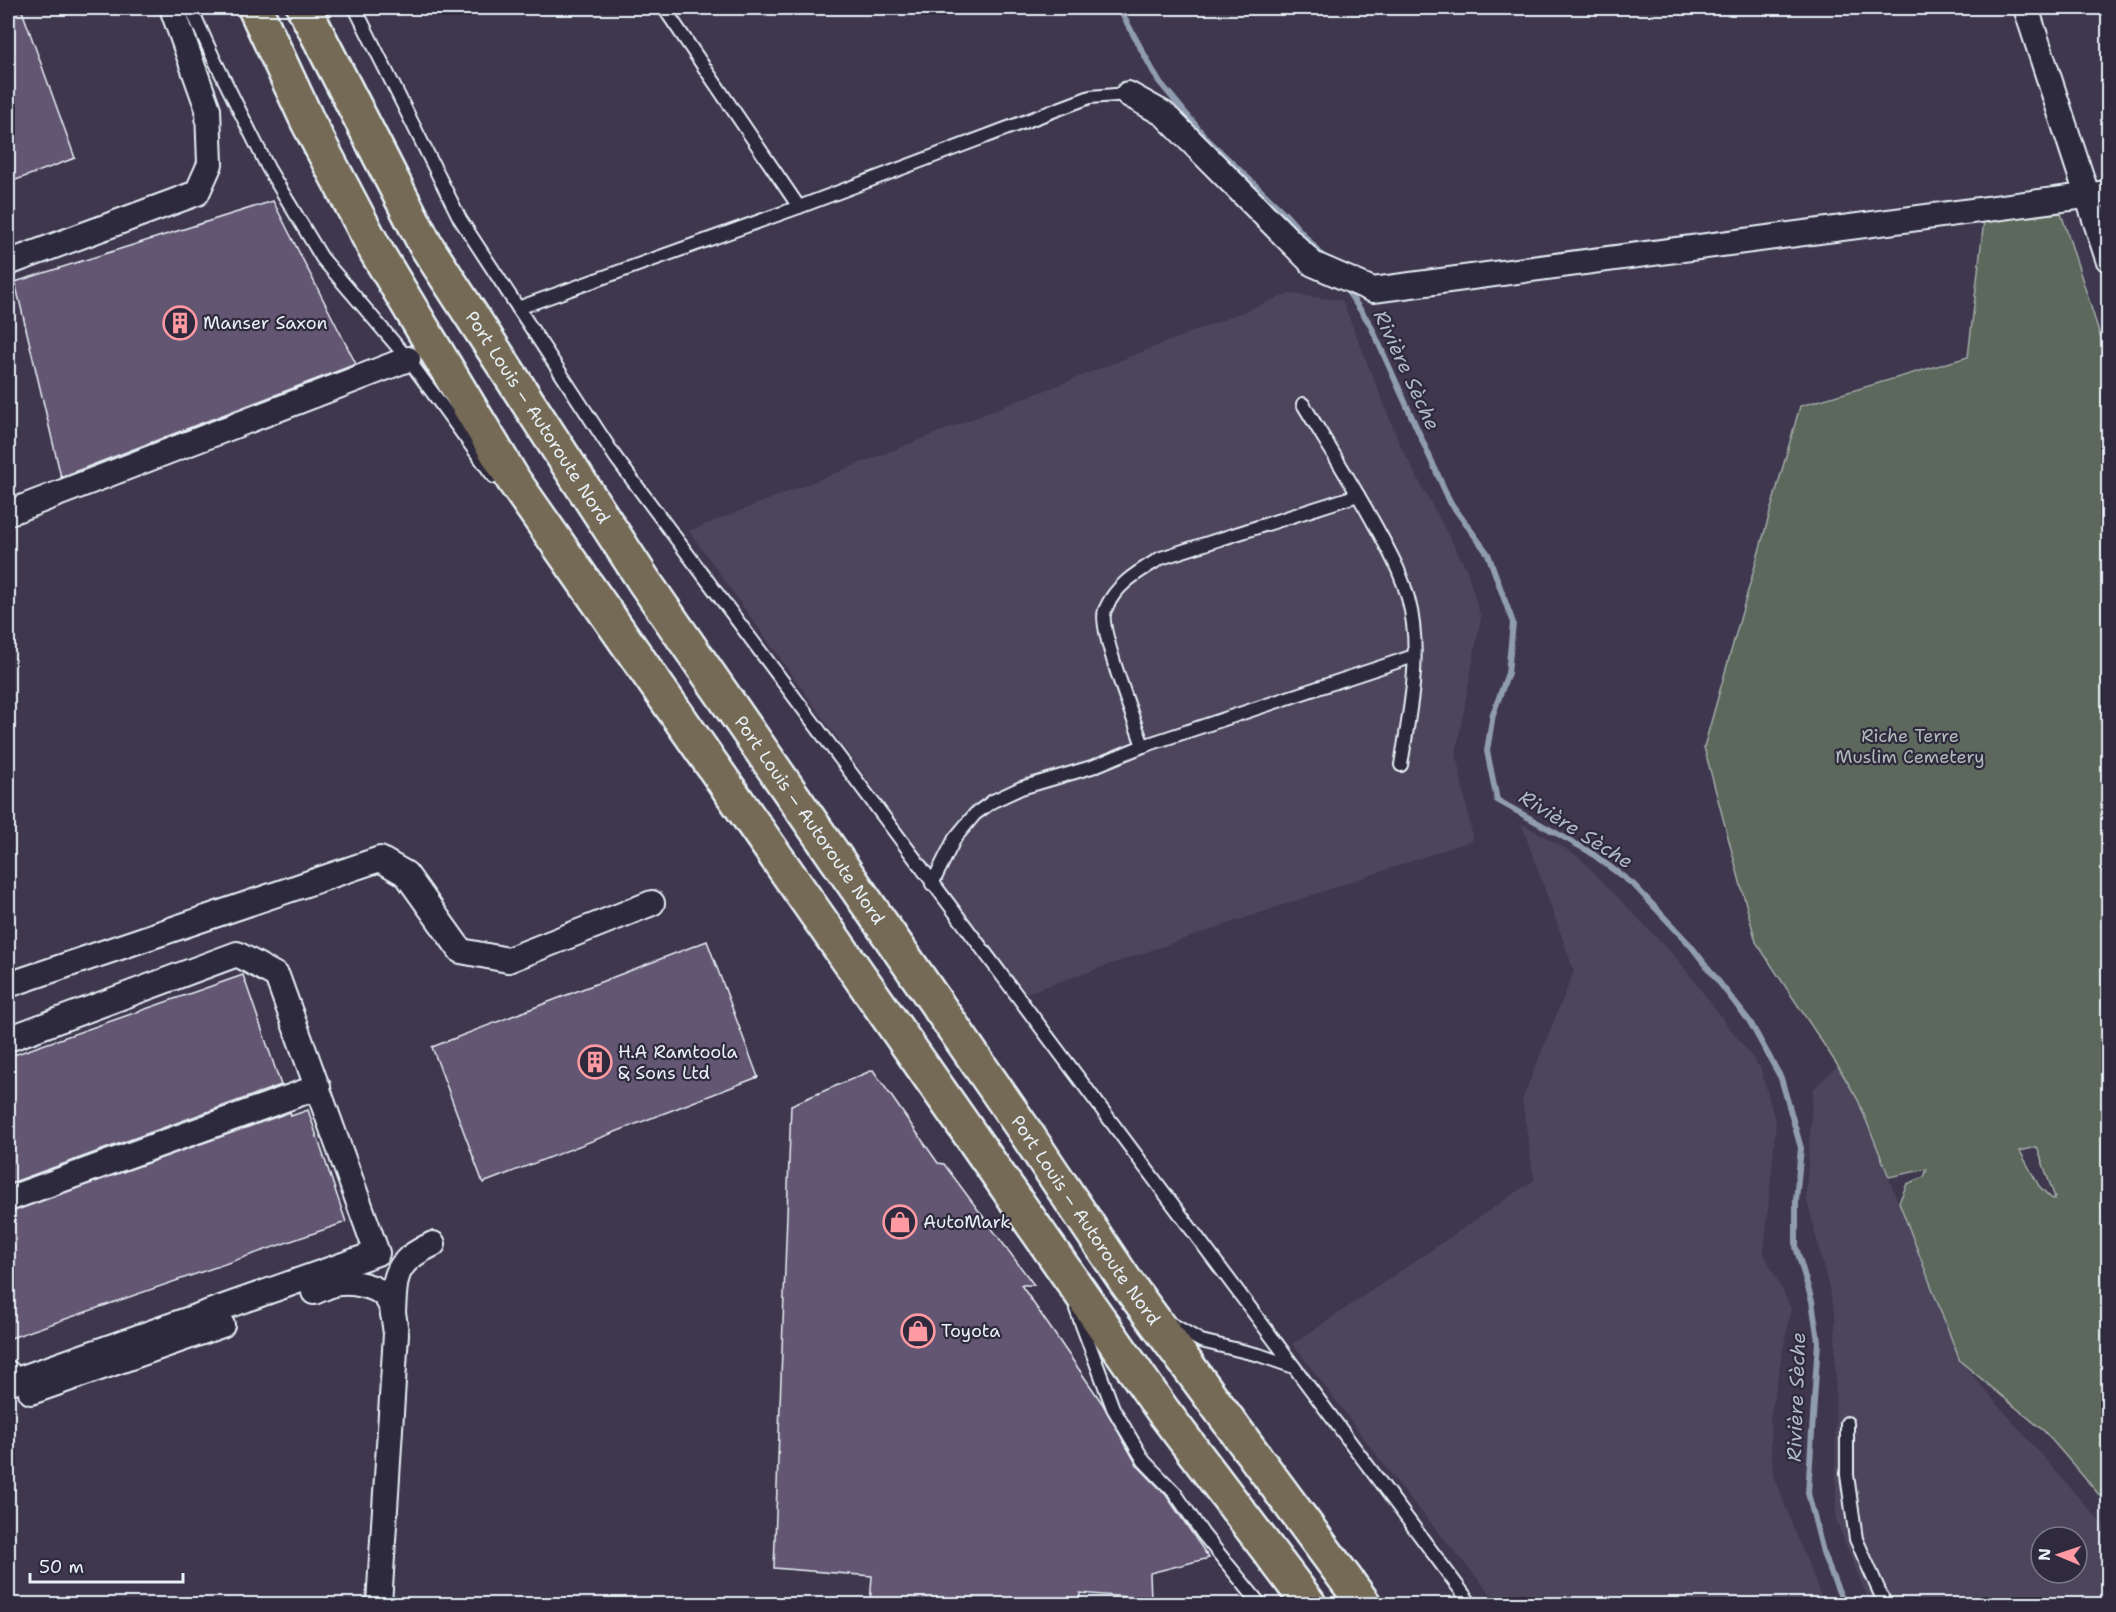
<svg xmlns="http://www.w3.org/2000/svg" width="2116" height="1612" viewBox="0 0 2116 1612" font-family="'Shantell Sans',sans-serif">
<rect width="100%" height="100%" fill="#3f374d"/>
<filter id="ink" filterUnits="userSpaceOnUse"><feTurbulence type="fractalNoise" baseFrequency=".0167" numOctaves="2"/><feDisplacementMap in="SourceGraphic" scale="12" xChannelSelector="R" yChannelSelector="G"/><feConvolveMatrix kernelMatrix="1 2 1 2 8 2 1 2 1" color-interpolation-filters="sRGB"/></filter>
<g filter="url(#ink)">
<!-- built -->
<g fill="#4d445b" fill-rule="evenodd">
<polygon points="1288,294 1342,300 1402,449 1466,568 1481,617 1456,753 1473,840 1021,995 689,531"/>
<polygon points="1521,823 1578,856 1679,961 1761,1069 1776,1124 1764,1253 1791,1308 1770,1418 1773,1475 1824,1604 1499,1604 1403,1490 1293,1344 1534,1180 1522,1100 1574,971"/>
<path d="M1838,1066L1858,1100L1960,1361L2108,1531V1604H1870L1836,1520L1835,1313L1806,1196L1813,1089ZM2041,1537H2077V1573H2041Z"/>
</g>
<!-- green -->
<path fill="#5c675c" stroke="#a2acaa" stroke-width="1.5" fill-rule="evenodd" d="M2061,213L2108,360V1505L2044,1431L1960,1361L1899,1202L1907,1184L1924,1177L1927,1169L1889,1177L1858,1100L1838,1066L1756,942L1704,747L1800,406L1968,357L1984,220ZM2037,1147L2055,1198V1199L2051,1198L2039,1186L2020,1151Z"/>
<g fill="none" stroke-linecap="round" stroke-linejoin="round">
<!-- stream -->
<g stroke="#909caf" stroke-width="6">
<polyline points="1119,8 1158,80 1206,138 1285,214 1326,260"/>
<polyline points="1344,286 1370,324 1450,502 1488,554 1513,623 1508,673 1493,714 1487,751 1497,800 1590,852 1634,885 1691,946 1750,1022 1781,1078 1801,1148 1796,1200 1796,1247 1812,1301 1818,1341 1808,1493 1824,1556 1844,1604"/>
</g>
</g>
<!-- building -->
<g fill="#645672" stroke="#e8f1f8" stroke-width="1.5">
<polygon points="8,8 21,8 75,158 8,183"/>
<polygon points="273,201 356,364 61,477 15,282"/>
<polygon points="707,941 758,1077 483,1183 432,1047"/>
<polygon points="243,975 281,1085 8,1184 8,1057"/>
<polygon points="873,1070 938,1163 944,1164 1034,1285 1021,1285 1102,1403 1137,1465 1166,1495 1209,1558 1150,1573 1151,1599 1080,1593 1080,1605 870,1605 872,1576 774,1568 791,1105"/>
<polygon points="308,1110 346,1222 8,1339 8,1213 290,1112 291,1116"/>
</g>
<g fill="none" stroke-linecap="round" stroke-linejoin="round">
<defs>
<g id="service">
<polyline points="191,8 213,57 268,168 322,258 408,359 494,477"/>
<polyline points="355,8 460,219 616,458 1471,1604"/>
<polyline points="664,8 799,207"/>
<polyline points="518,308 799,207 1090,97 1128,94"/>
<path d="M1303,404C1326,442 1350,480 1371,518C1390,552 1409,585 1413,624C1419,669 1408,721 1401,765"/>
<path d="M1143,746C1136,724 1097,627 1105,610C1116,584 1138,572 1161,558L1358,495"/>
<polyline points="932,884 955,838 975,814 993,801 1021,788 1092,767 1143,746 1414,656"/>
<polyline points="1076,1309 1113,1408 1144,1461 1175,1493 1203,1534 1260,1604"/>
<polyline points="1168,1322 1201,1341 1259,1355 1294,1367"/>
<polyline points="1847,1423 1847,1475 1856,1539 1885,1604"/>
</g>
<g id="minor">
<polyline points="2026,8 2108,259"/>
<polyline points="1128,94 1164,114 1313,264 1373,290 2108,193"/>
<polyline points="8,263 197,193 210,164 208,109 172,8"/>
<polyline points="8,513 408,359"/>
<polyline points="8,985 380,859 406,874 461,951 508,960 652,903"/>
<polyline points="8,1039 237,954 277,976 377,1253 11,1382 8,1373"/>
<polyline points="8,1199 318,1087"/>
<path d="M314,1292C322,1289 332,1283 341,1283C354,1282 377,1286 386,1297C394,1307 394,1321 396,1334L379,1604"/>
<path d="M393,1312C395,1273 395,1262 433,1244"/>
<polyline points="31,1392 222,1325"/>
</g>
<g id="trunk">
<polyline points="255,8 308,122 376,251 514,481 1163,1411 1309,1604"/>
<path id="s1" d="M304,8L425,244L644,581L1022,1127L1126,1282L1364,1604"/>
</g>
</defs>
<!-- service casing -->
<use href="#service" stroke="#e8f1f8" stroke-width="16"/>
<!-- minor casing -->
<use href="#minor" stroke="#e8f1f8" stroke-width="28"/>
<!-- trunk casing -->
<use href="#trunk" stroke="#e8f1f8" stroke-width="38"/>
<!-- service -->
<use href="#service" stroke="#2f2a3d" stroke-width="12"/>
<!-- minor -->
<use href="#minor" stroke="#2f2a3d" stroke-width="24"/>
<!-- trunk -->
<use href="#trunk" stroke="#756a55" stroke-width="33"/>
</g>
</g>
<!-- icons -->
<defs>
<symbol id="building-ring" viewBox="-11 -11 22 22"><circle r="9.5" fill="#2f2a3d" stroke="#ff9aa2" stroke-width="1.5"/><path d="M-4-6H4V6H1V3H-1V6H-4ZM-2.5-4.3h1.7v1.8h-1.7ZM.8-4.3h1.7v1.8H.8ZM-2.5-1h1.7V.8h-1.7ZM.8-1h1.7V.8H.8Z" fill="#ff9aa2"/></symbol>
<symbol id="shop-ring" viewBox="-11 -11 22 22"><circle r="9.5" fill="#2f2a3d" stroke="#ff9aa2" stroke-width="1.5"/><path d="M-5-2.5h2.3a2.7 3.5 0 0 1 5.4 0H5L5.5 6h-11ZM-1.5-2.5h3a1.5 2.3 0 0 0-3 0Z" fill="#ff9aa2"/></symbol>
</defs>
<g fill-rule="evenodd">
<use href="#building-ring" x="161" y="304" width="38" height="38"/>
<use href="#building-ring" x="576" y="1043" width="38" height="38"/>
<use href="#shop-ring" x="881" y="1203" width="38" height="38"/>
<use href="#shop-ring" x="899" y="1312" width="38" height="38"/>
</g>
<g text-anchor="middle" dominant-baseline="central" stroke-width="4.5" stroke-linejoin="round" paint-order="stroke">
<!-- poi labels -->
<g font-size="18" fill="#e8f1f8" stroke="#2f2a3d" text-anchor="start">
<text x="203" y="323">Manser Saxon</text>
<text x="618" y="1052">H.A Ramtoola<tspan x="618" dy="21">&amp; Sons Ltd</tspan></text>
<text x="923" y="1222">AutoMark</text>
<text x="941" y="1331">Toyota</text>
</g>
<!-- street labels -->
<g font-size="18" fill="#e8f1f8" stroke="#2f2a3d">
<text stroke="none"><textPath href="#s1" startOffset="472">Port Louis – Autoroute Nord</textPath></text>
<text stroke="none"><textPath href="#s1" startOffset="958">Port Louis – Autoroute Nord</textPath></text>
<text stroke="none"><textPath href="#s1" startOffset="1444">Port Louis – Autoroute Nord</textPath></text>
</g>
<!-- park labels -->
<g font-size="18" fill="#b0baba" stroke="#2f2a3d">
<text x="1910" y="736">Riche Terre<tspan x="1910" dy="21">Muslim Cemetery</tspan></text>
</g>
<!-- water labels -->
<g font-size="20" font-style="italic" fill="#aeb8c8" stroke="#2f2a3d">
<text transform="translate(1407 370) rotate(65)">Rivière Sèche</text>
<text transform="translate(1576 829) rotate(32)">Rivière Sèche</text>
<text transform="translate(1796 1397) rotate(-88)">Rivière Sèche</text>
</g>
</g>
<!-- margin -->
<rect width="2116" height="1612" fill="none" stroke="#2f2a3d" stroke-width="30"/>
<rect x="15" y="15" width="2086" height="1582" fill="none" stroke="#e8f1f8" stroke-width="2" filter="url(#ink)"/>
<!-- north arrow -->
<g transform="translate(2059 1555) rotate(272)"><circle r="28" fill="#2f2a3d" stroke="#797a88" stroke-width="1.5"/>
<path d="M0-4.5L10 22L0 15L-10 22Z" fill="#ff9aa2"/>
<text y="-9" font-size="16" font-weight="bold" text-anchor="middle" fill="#e8f1f8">N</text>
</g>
<!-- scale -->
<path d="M30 1573v9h153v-9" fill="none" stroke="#e8f1f8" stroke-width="3"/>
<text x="39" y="1573" font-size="18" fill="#e8f1f8" stroke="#2f2a3d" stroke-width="4.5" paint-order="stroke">50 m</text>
</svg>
